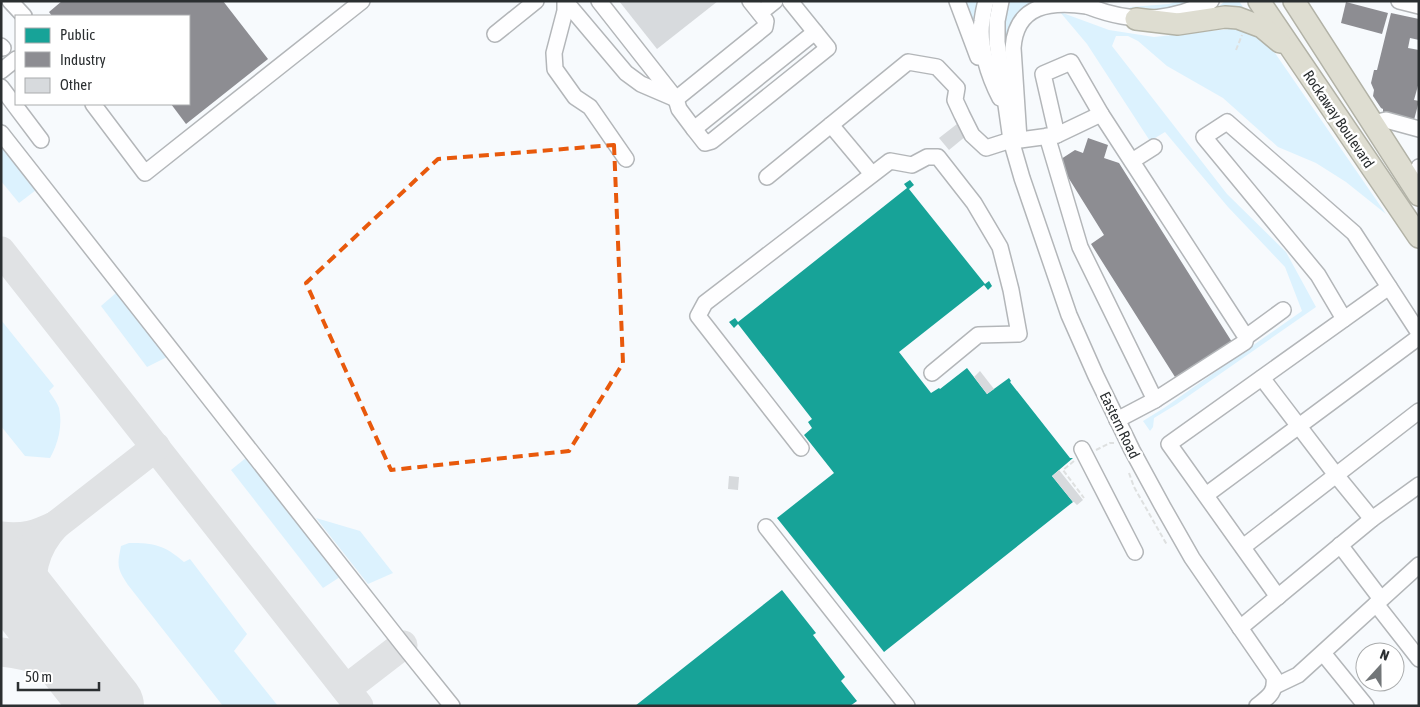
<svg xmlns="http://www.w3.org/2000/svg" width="1420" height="707" viewBox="0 0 1420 707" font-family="'Asap Condensed',sans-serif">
<rect width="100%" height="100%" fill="#f7fafd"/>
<!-- green -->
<g fill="#dcf2fe">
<polygon points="962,1 980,1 976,26 973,26"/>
<polygon points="1010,1 1041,1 1009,43 1006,43 1006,18"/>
<polygon points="1178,1 1198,1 1173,10 1130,12 1130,7 1169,4"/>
<polygon points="1225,1 1239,1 1243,7 1244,13 1216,9"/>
<polygon points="1060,12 1109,30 1154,37 1239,28 1259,36 1275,53 1386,214 1346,182 1316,163 1278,147 1223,98 1167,66 1138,41 1128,36 1116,36 1112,46 1227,194 1286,252 1316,307 1177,404 1154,418 1153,427 1150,431 1143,421 1164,408 1302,311 1285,267 1228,207 1165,132 1150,141 1087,44"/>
<polygon points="1,145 36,190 19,203 1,181"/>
<polygon points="116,293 167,357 147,367 101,306"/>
<path d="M1,320L54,386L49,391C52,396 57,402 59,408C63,425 58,444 50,458L25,456L1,426Z"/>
<polygon points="247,457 340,577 323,588 231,470"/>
<polygon points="316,518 360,531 393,573 368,584"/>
<path d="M129,543C155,543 164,545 184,562L190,559L247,634L234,651L278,706H223L128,585C117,568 117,566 121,546Z"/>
</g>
<!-- public -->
<g fill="#17a398">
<polygon points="910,180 914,185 909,189 985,284 989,281 992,286 988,290 984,285 899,352 931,393 939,388 940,389 967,368 987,394 1009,378 1011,381 1010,382 1070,458 1073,458 1052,476 1073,502 884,652 777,518 834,473 804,435 812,428 808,422 812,419 738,324 734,328 729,322 735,318 738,322 907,188 904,184"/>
<polygon points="782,590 816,633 813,635 845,677 841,681 857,701 850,706 635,706"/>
</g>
<!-- industry -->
<g fill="#8d8d92">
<polygon points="62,1 223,1 268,59 186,124 171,104 189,104 189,16 52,16 49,12"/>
<polygon points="1346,2 1388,13 1382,34 1341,23"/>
<polygon points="1391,13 1419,19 1419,40 1410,38 1408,48 1419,50 1419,82 1414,100 1419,101 1414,120 1383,112 1383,109 1381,108 1373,96 1374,90 1371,83 1374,70 1377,70"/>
<polygon points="1088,138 1108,145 1104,158 1119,163 1232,342 1175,377 1091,244 1104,235 1058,161 1075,150 1083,153"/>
</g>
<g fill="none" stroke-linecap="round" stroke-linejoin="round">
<!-- taxiway -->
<g stroke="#e0e2e4" stroke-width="29">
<polyline points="1,251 359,706"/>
<path d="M1,536C24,539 37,534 56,525L156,447"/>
<path d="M1,584L39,539L56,525C35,547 26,577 37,607C43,621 53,634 62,647"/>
<path d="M1,652C30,655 61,665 84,684C92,691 100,699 107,706"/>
<polyline points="346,689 403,645"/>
</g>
<!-- runway -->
<polyline stroke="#e0e2e4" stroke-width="72" points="1,570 108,706"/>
</g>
<!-- building -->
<g fill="#d7dadd">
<polygon points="619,1 718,1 657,49"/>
<polygon points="957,124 966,136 949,150 939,138"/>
<polygon points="980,371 994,389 987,394 974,377"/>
<polygon points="1059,470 1083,500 1077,505 1074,502 1073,502 1052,476"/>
<polygon points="729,476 739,477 738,490 728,489"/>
</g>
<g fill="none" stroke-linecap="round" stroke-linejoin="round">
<defs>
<g id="minor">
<polyline points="10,1 24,16"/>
<polyline points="565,1 565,11 554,53 555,69 575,97 590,107 626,159"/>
<polyline points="599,1 676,99 679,109 694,129 815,32"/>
<polyline points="957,1 978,57"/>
<path d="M986,1C984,8 983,14 982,21C978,44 989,77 1000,98"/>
<path d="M1001,1L997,21V42L1011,140L1022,178L1069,315L1096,376L1132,450L1163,507L1192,558L1274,677C1276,693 1268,697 1257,706"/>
<polyline points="1399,1 1419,6"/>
<polyline points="566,2 626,73 641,84 676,99 765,27 766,21 750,1"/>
<path d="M1080,3C1126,23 1165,24 1211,1"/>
<polyline points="760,13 775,1"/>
<polyline points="495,34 536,1"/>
<polyline points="1,46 3,48"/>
<polyline points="1,71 16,59"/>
<polyline points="1,87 41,140"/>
<polyline points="93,104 145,173 362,1"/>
<polyline points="1373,123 1386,120 1419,129"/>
<polyline points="831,125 872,174"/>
<polyline points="694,129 705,143 712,141 828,48 790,1"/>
<polyline points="1,133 403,645 452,706"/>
<polyline points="1057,135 1043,74 1071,62 1101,114"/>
<path d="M1019,139L1013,48C1016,4 1051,1 1087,6"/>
<polyline points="1020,140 1057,135 1101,114 1246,337 1245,342 1155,400 1080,247 1047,136"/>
<polyline points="1132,161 1154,147"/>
<polyline points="767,177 908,62 937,67 957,88 955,100 962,115 972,135 986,148 1011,140"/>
<polyline points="1413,186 1419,167"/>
<polyline points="1344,319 1318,275 1204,137 1227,122 1354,233 1419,333"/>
<polyline points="1246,337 1283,310"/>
<polyline points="1262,378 1336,475 1372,519"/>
<polyline points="1117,420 1155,400"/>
<polyline points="801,448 698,316 705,303 890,161 912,165 927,157 938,157 974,203 1000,247 1011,290 1019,334 978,335 932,373"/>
<polyline points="1082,449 1135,552"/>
<polyline points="1206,495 1419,337"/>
<polyline points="766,527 907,706"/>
<polyline points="1340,545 1381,599"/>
<polyline points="1243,547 1419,411"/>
<polyline points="1278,597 1169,444 1389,287"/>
<polyline points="1376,604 1419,659"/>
<polyline points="1240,628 1372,519 1419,485"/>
<polyline points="1323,653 1366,706"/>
<polyline points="1275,686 1298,675 1419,565"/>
</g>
<g id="highway">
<polyline points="1259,1 1419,237"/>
<polyline points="1294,1 1419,195"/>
<polyline points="1136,19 1178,24 1225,17 1238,18 1262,27 1280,42"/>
</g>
</defs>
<!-- minor casing -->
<use href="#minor" stroke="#b3b6b9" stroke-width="18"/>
<!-- highway casing -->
<use href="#highway" stroke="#b2b2a6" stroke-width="24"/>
<!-- path -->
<g stroke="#dee0e0" stroke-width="2" stroke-dasharray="5 2.5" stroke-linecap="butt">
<polyline points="1236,50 1242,35"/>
<polyline points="1096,450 1110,443 1114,443"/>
<polyline points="1074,461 1063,470 1084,498"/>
<polyline points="1129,473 1134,487 1167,545"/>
</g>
<!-- minor -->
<use href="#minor" stroke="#fefeff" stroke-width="15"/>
<!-- highway -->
<use href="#highway" stroke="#deddd1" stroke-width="21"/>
</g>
<!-- marked area -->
<path fill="none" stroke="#e8590c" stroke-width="4" stroke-dasharray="10 6" stroke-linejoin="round" d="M614,145L623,363L569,451L391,470L306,283L438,159Z"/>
<g text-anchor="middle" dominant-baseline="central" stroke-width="5" stroke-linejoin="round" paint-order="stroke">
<!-- street labels -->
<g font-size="15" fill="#2b2f31" stroke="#fff">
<text transform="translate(1339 119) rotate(56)">Rockaway Boulevard</text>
<text transform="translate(1120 425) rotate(64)">Eastern Road</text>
</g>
</g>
<!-- border -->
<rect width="1420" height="707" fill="none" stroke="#2b2f31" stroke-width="5"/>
<!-- legend -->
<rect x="15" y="15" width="175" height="90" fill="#ffffff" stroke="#aaacad"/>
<rect x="25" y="28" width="25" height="15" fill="#17a398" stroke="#aaacad"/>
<text x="60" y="40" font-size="15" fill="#2b2f31">Public</text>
<rect x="25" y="52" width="25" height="15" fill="#8d8d92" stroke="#aaacad"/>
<text x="60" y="65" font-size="15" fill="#2b2f31">Industry</text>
<rect x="25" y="78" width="25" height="15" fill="#d7dadd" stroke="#aaacad"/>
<text x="60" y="90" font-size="15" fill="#2b2f31">Other</text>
<!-- north arrow -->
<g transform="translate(1380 667) rotate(21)"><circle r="24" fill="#ffffff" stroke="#aaacad"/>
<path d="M0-4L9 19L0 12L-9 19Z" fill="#727678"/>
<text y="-8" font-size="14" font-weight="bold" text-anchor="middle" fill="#2b2f31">N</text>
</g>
<!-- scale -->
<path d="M18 682v8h81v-8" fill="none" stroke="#2b2f31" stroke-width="2.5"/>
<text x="25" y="682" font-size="15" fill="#2b2f31" stroke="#ffffff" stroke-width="4" paint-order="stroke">50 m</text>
</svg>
